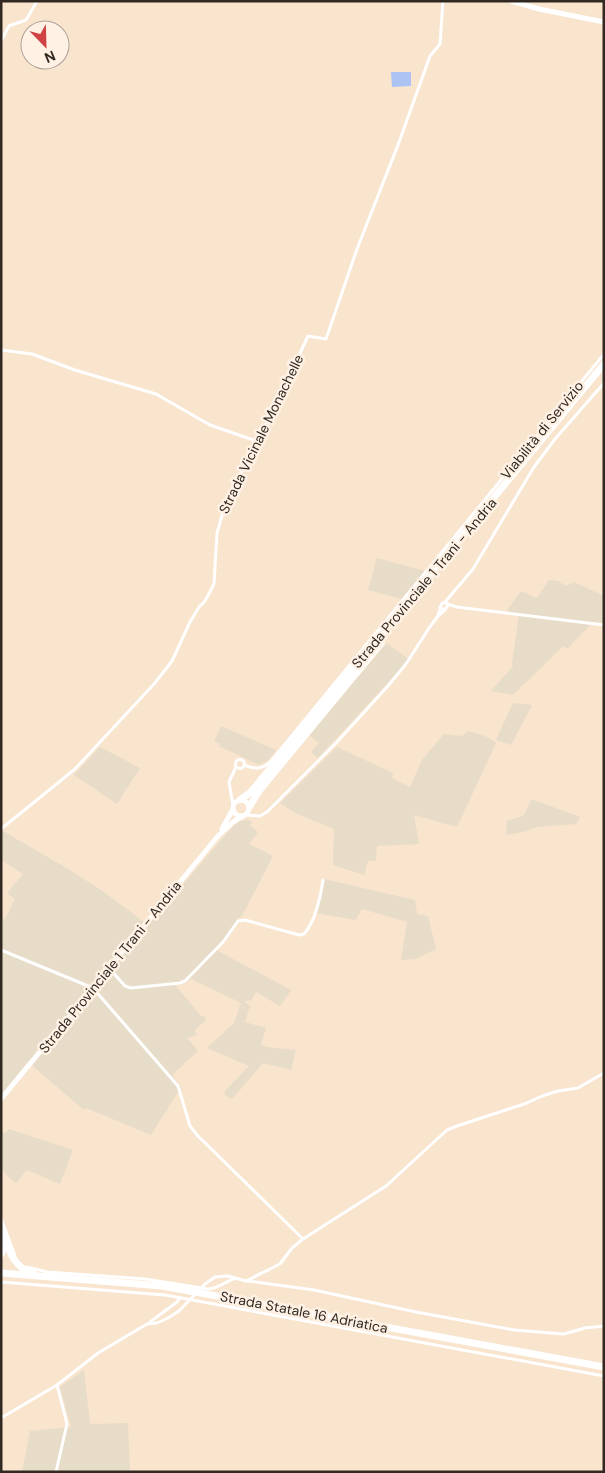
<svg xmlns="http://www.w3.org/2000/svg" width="605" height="1473" viewBox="0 0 605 1473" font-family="'DM Sans',sans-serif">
<rect width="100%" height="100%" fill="#f9e4ce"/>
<!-- industrial -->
<g fill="#e7dcc8">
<polygon points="377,558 425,571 402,599 368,590"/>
<polygon points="549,580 558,581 566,586 574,582 604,596 604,623 593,622 567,649 563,646 513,695 491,691 513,666 512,664 519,614 507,611 521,591 537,598"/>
<polygon points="387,643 408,659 396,674 318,758 311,752 319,743 309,735"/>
<polygon points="513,703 532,705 511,745 496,740"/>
<polygon points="221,726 276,750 268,760 259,765 219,746 220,744 214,741"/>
<polygon points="469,731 487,737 496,743 457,827 414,815 419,844 377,846 376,861 368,861 364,875 333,865 334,829 295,813 280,803 337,747 393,773 392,778 410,787 422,760 444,734 462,736"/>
<polygon points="100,747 140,768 117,804 74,775"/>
<polygon points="531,799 580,817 576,824 538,827 522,832 506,835 507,821 524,815"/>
<polygon points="250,820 252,824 249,825 257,831 257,834 249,844 273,856 242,916 238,918 224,939 214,949 291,990 280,1006 256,992 252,1000 244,1001 250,1006 245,1022 266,1028 261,1044 267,1047 296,1050 291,1070 263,1063 232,1099 226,1096 224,1092 249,1066 207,1048 234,1023 241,1003 191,979 184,984 175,985 201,1016 206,1017 206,1020 195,1030 197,1035 187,1038 198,1051 172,1075 181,1087 151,1135 86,1108 84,1110 28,1062 1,1095 1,918 5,920 15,899 7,893 23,874 1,860 1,830 70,870 104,892 148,925 228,832 239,821"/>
<polygon points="324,879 415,900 417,914 428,916 436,949 415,959 401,960 407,922 362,909 356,920 316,913 321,898"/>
<polygon points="9,1129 73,1150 60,1184 27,1170 16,1183 9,1178 1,1168 1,1131 5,1133"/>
<polygon points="84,1370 90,1424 128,1423 130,1471 22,1472 30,1431 71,1427 60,1387"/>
</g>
<!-- water -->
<polygon fill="#adc4f2" points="391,72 411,72 411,86 392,87"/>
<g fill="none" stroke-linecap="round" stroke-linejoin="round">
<!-- street -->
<g stroke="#fff" stroke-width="3">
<polyline points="1,41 9,26 26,20 37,1"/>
<polyline points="1,350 32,354 75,370 156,394 210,425 259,442"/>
<polyline points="445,602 473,569 534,467 555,439 604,383"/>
<polyline points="447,604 457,607 604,625"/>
<polyline points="438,615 442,603 447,603 448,606 444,610 440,607"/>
<circle cx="240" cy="764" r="4.5"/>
<path d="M244,765C256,770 264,769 272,760L604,354"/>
<polyline points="233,806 229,782 236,767"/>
<polyline points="245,815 260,816 267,812 337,742 387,687 406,664 429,628 438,616 445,610"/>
<polyline points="1,829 75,769 154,684 172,661 190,622 199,607 205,601 214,584 217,533 226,502 234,485 261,437 308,336 326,339 357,249 398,145 430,56 440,44 443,1"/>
<polyline points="1,950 93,988 178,1086 190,1126 198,1136 303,1239"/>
<path d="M109,968L125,986L131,988L180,983L185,981L223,942L238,921L245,920L299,935L304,934C315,922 321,896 323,880"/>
<polyline points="1,1218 15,1256"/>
<path d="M27,1267L47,1272L145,1279L208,1289C218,1289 226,1281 236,1278"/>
<polyline points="248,1281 314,1290 416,1312 514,1330 564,1334 585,1328 604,1326"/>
<polyline points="1,1282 165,1295 604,1376"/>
<polyline points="150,1322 177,1302 180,1298"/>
<polyline points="1,1418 57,1385 98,1353 147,1324 157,1323 168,1318 179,1311 205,1284 215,1277 228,1276 246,1281 280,1264 292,1248 303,1239 386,1186 447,1130 457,1126 527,1103 542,1096 558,1091 578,1088 604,1073"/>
<polyline points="56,1472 67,1424 57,1385"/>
</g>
<!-- secondary -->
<g stroke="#fff" stroke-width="5">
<polyline points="511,1 539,9 604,22"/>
<circle cx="241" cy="808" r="8"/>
<polyline points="222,829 233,809"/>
<polyline points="1,1099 218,836 233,822 243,816"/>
</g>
<!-- highway -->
<g stroke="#fff" stroke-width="7">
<polyline points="241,799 250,793 604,364"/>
<polyline points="250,806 259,791 381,643"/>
<path d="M1,1229C8,1246 12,1268 33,1273"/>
<polyline points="1,1254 4,1247 3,1238"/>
<polyline points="1,1273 162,1286 604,1367"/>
</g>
</g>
<g text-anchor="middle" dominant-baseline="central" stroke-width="5" stroke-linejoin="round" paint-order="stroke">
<!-- street labels -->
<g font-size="14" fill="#312921" stroke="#fff2e5">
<text transform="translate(542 430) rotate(-51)">Viabilità di Servizio</text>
<text transform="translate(261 434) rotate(-64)">Strada Vicinale Monachelle</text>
<text transform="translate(424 583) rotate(-50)">Strada Provinciale 1 Trani - Andria</text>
<text transform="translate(110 967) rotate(-51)">Strada Provinciale 1 Trani - Andria</text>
<text transform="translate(304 1312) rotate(11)">Strada Statale 16 Adriatica</text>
</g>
</g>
<!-- border -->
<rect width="605" height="1473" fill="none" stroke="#312921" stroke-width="5"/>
<!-- north arrow -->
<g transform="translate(45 45) rotate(157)"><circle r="24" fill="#fff2e5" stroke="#ada297"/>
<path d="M0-4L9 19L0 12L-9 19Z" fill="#d14244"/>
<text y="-8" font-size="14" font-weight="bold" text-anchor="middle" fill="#312921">N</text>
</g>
</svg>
